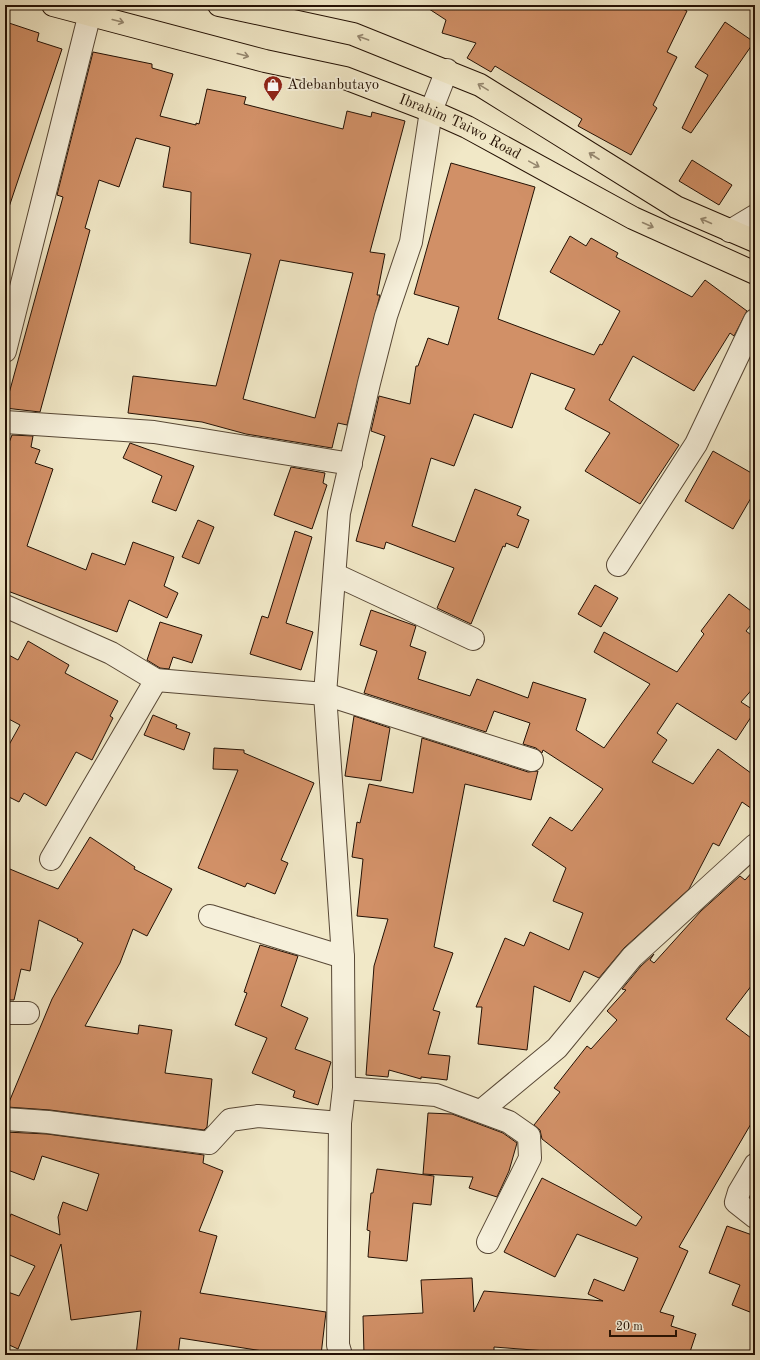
<svg xmlns="http://www.w3.org/2000/svg" width="760" height="1360" viewBox="0 0 760 1360" font-family="'Old Standard TT',serif">
<rect width="100%" height="100%" fill="#f1e8c7"/>
<filter id="stains"><feTurbulence type="fractalNoise" baseFrequency=".005" numOctaves="4"/><feColorMatrix values="0 0 0 0 .2 0 0 0 0 .09 0 0 0 0 .02 0 0 0 .5 -.17"/></filter>
<radialGradient id="worn" r=".72"><stop offset=".6" stop-color="#630" stop-opacity="0"/><stop offset="1" stop-color="#630" stop-opacity=".3"/></radialGradient>
<!-- building -->
<g fill="#d19067" stroke="#241104" fill-rule="evenodd">
<polygon points="423,5 675,5 687,11 667,52 677,57 653,105 657,108 631,155 578,126 582,119 495,66 491,72 467,58 476,43 442,33 446,20"/>
<polygon points="725,22 754,42 691,133 682,128 708,75 695,67"/>
<polygon points="9,23 39,33 37,41 62,49 8,210 5,210 5,35"/>
<path d="M93,52L152,64V68L173,74L160,116L196,125V123L199,124L207,89L246,97L244,104L343,129L347,111L371,117L372,112L405,121L370,252L385,254L377,295H380L347,425L338,423L332,448L246,434L202,422L128,413L133,376L216,386L251,254L190,243L191,192L163,187L170,147L136,138L119,187L99,180L85,228L90,230L40,412L5,408L63,197L57,195ZM280,260L353,273L315,418L243,399Z"/>
<polygon points="692,160 732,185 719,205 679,181"/>
<polygon points="451,163 535,187 498,319 594,355 600,344 602,345 620,311 550,272 570,236 586,246 591,238 618,253 616,257 692,297 705,280 747,311 734,336 730,333 694,391 633,356 609,400 679,445 640,504 585,471 610,433 565,409 575,389 531,373 512,428 474,414 454,466 431,458 412,526 455,542 475,489 521,507 517,515 529,520 518,548 506,543 505,547 503,546 471,624 437,608 454,568 386,542 384,549 356,541 385,436 371,431 379,396 410,404 416,366 418,366 428,338 448,345 459,307 414,294"/>
<polygon points="12,435 33,436 31,447 40,450 35,463 53,469 27,546 86,570 92,553 125,565 133,542 174,557 164,586 178,593 167,618 129,600 117,632 5,590 5,453"/>
<polygon points="130,443 194,466 176,511 152,502 162,476 123,458"/>
<polygon points="713,451 755,475 755,491 733,529 685,501"/>
<polygon points="291,467 325,473 323,483 327,485 312,529 274,515"/>
<polygon points="198,520 214,527 199,564 182,557"/>
<polygon points="295,531 312,537 286,623 313,632 301,670 250,654 262,616 268,618"/>
<polygon points="595,585 618,598 601,627 578,614"/>
<polygon points="729,594 755,614 755,620 746,631 755,638 755,686 741,702 755,711 736,740 677,703 657,733 667,740 652,762 693,784 718,749 755,776 755,811 742,802 719,846 713,843 689,889 624,948 599,978 584,971 570,1002 534,986 527,1050 478,1044 482,1007 476,1007 505,938 524,946 530,932 569,950 583,913 553,901 566,868 532,845 550,817 572,831 603,789 543,750 542,753 536,748 523,744 530,723 494,711 486,732 364,693 377,651 360,645 371,610 416,626 410,646 426,652 418,679 470,696 477,679 528,698 533,682 586,699 576,730 604,748 650,684 594,652 604,632 677,672 704,634 701,631"/>
<polygon points="160,622 202,635 192,663 173,657 169,669 160,668 147,660"/>
<polygon points="28,641 69,665 65,673 118,701 110,716 113,718 92,760 76,752 46,806 24,793 19,802 5,795 5,752 20,725 5,717 5,653 18,660"/>
<polygon points="153,715 177,725 176,728 190,733 184,750 144,735"/>
<polygon points="354,716 390,728 381,781 345,776"/>
<polygon points="422,738 528,772 538,771 531,800 465,784 434,947 453,953 433,1010 440,1012 428,1054 450,1056 447,1080 421,1077 421,1079 389,1070 388,1077 366,1075 374,966 388,919 357,916 363,859 352,857 357,822 360,823 369,784 413,793"/>
<polygon points="214,748 244,750 244,753 314,783 281,860 288,863 275,894 247,883 245,887 198,868 238,770 213,769"/>
<polygon points="90,837 135,867 134,869 172,889 147,936 133,929 120,963 85,1026 138,1034 139,1025 172,1030 165,1073 212,1079 207,1127 204,1130 50,1110 7,1107 52,999 83,943 77,940 78,939 39,920 30,971 21,969 14,1000 5,1000 5,867 58,889"/>
<polygon points="755,869 755,981 726,1019 755,1041 755,1117 679,1247 688,1251 660,1312 674,1316 671,1326 696,1334 689,1355 555,1355 546,1351 494,1347 494,1355 364,1355 363,1316 423,1313 421,1280 472,1278 474,1312 484,1291 603,1301 588,1294 594,1279 624,1291 638,1258 577,1234 555,1277 504,1252 542,1178 636,1226 642,1217 542,1139 540,1130 534,1125 560,1092 554,1088 587,1046 591,1049 617,1020 607,1011 626,990 622,989 641,966 654,954 650,960 654,963 701,911 740,876 745,880"/>
<polygon points="260,945 298,956 281,1006 308,1018 295,1049 331,1062 318,1105 293,1097 295,1091 252,1073 267,1038 235,1025 247,993 244,992"/>
<polygon points="428,1113 452,1114 503,1133 517,1143 509,1171 497,1197 469,1188 473,1177 423,1174"/>
<polygon points="5,1132 47,1134 204,1155 203,1163 223,1171 199,1231 217,1236 200,1293 326,1312 321,1355 288,1355 180,1338 178,1355 136,1355 141,1311 71,1320 61,1244 18,1349 5,1343 5,1291 19,1296 35,1266 5,1253 5,1229 11,1214 60,1235 58,1217 63,1202 87,1211 99,1174 42,1156 34,1180 5,1169"/>
<polygon points="377,1169 434,1176 431,1205 413,1203 407,1261 368,1257 370,1231 367,1230 371,1193 373,1193"/>
<polygon points="727,1226 755,1236 755,1314 732,1305 740,1285 709,1273"/>
</g>
<g fill="none" stroke-linecap="round" stroke-linejoin="round">
<defs>
<g id="minor">
<polyline points="730,231 755,216"/>
<polyline points="5,351 90,13"/>
<polyline points="5,422 154,432 351,464"/>
<polyline points="618,565 696,444 755,320"/>
<polyline points="336,575 473,639"/>
<polyline points="5,606 111,653 156,680 325,694 532,760"/>
<polyline points="51,859 156,680"/>
<polyline points="210,916 343,957"/>
<polyline points="5,1013 28,1013"/>
<polyline points="344,1088 436,1095 509,1122 529,1136 530,1158 488,1242"/>
<polyline points="481,1111 557,1048 632,957 755,845"/>
<polyline points="5,1119 48,1122 209,1143 230,1120 258,1116 340,1123"/>
<polyline points="755,1165 739,1192 736,1202 755,1217"/>
<polyline points="341,1355 338,1345 340,1123 344,1088 343,957 325,694 339,513 369,383 386,316 411,242 431,111 447,70"/>
</g>
<g id="major">
<path id="s1" d="M53,5L265,61L345,78L431,111L467,127L633,218L755,273"/>
<polyline points="219,5 353,34 480,85 676,207 755,241"/>
</g>
</defs>
<!-- minor casing -->
<use href="#minor" stroke="#574735" stroke-width="24"/>
<!-- major casing -->
<use href="#major" stroke="#241104" stroke-width="24"/>
<!-- minor -->
<use href="#minor" stroke="#f6f0db" stroke-width="22"/>
<!-- major -->
<use href="#major" stroke="#f1e8c7" stroke-width="22"/>
</g>
<!-- one-way arrows -->
<defs><path id="oneway-shaft" d="M-6 0H5M1.5-3L5.5 0L1.5 3" fill="none" stroke-width="1.6" stroke-linecap="round" stroke-linejoin="round"/></defs>
<g stroke="#95876f">
<use href="#oneway-shaft" transform="translate(118 21) rotate(15)"/>
<use href="#oneway-shaft" transform="translate(363 38) rotate(-160)"/>
<use href="#oneway-shaft" transform="translate(243 55) rotate(15)"/>
<use href="#oneway-shaft" transform="translate(483 87) rotate(-149)"/>
<use href="#oneway-shaft" transform="translate(594 156) rotate(-147)"/>
<use href="#oneway-shaft" transform="translate(534 164) rotate(29)"/>
<use href="#oneway-shaft" transform="translate(706 221) rotate(-156)"/>
<use href="#oneway-shaft" transform="translate(648 225) rotate(24)"/>
</g>
<!-- icons -->
<defs>
<symbol id="shop-pin" viewBox="-11 -11 22 30"><path d="M0 17L-7.5 6A9.5 9.5 0 1 1 7.5 6Z" fill="#8f2418" stroke="#f6f0db"/><path d="M-5-2.5h2.3a2.7 3.5 0 0 1 5.4 0H5L5.5 6h-11ZM-1.5-2.5h3a1.5 2.3 0 0 0-3 0Z" fill="#fff"/></symbol>
</defs>
<g fill-rule="evenodd">
<use href="#shop-pin" x="262" y="74" width="22" height="30"/>
</g>
<g text-anchor="middle" dominant-baseline="central" stroke-width="3.5" stroke-linejoin="round" paint-order="stroke">
<!-- poi labels -->
<g font-size="15" fill="#241104" stroke="#f6f0db" text-anchor="start">
<text x="287" y="85">Adebanbutayo</text>
</g>
<!-- street labels -->
<g font-size="15" fill="#241104" stroke="#f6f0db">
<text stroke="none"><textPath href="#s1" startOffset="426">Ibrahim Taiwo Road</textPath></text>
</g>
</g>
<!-- margin -->
<rect width="760" height="1360" fill="none" stroke="#f1e8c7" stroke-width="20"/>
<rect x="6" y="6" width="748" height="1348" fill="none" stroke="#241104" stroke-width="2"/>
<rect x="10" y="10" width="740" height="1340" fill="none" stroke="#241104"/>
<!-- scale -->
<path d="M610 1330v6h66v-6" fill="none" stroke="#241104" stroke-width="2"/>
<text x="616" y="1330" font-size="12" fill="#241104" stroke="#f6f0db" stroke-width="3" paint-order="stroke">20 m</text>
<rect width="100%" height="100%" filter="url(#stains)"/>
<rect width="100%" height="100%" fill="url(#worn)"/>
</svg>
